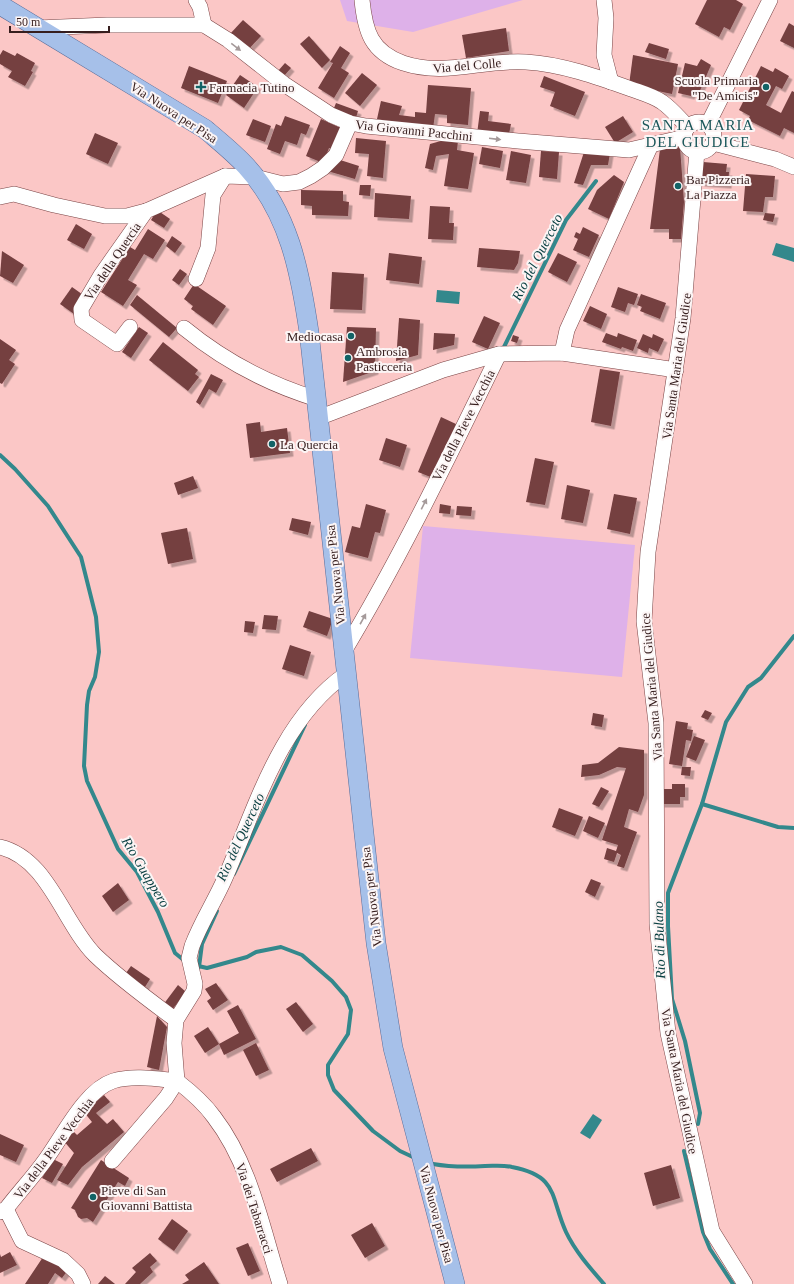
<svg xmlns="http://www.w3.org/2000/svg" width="794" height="1284" font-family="'Times New Roman',serif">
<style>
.green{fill:#deb1e9}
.water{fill:#33888c}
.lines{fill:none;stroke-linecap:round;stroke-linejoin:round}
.stream{stroke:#33888c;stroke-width:4}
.building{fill:#743f40;filter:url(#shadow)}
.minor-casing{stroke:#7a4445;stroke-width:16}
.major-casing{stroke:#586c99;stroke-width:20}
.minor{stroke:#fff;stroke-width:15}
.major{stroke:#a6c0e9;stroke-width:19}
.oneway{fill:#a59a9a}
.poi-dot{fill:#126366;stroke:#fcf5f5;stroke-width:1.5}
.labels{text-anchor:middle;stroke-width:4;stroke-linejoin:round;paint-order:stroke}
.street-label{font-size:13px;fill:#361e1e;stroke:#fcf5f5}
.poi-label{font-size:13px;fill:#361e1e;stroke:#fcf5f5;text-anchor:start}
.water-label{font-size:14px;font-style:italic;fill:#083e40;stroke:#fcf5f5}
.quarter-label{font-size:15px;letter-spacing:1px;fill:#1a5659;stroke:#fcf5f5}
</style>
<defs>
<filter id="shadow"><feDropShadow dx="3.5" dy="3.5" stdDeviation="0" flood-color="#0004"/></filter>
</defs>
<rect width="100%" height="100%" fill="#fbc7c6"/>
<g class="green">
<path d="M340 0H523L413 32 347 21Z"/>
<path d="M423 526 635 545 622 677 410 658Z"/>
</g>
<g class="water">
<path d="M776 243 794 248V262L772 255Z"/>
<path d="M437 290 460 292 459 304 436 302Z"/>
<path d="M593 1114 602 1120 590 1139 580 1133Z"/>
</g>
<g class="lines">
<g class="stream">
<path d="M504 347 566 220 596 181"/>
<path d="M0 455 15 469 48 506 81 557 96 617 99 652 95 677 89 691 87 705 84 766 87 781 118 849 137 872 158 912 175 953 186 962"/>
<path d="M702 804 778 827 794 828"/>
<path d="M234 874 305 725"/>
<path d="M194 965 207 968 247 957 256 952 281 947 302 955 332 981 346 997 351 1010 348 1034 328 1065V1075L334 1090 373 1131 400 1151 415 1158"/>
<path d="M199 967 202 944 217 911"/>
<path d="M698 1124 700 1113 685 1041 672 999 668 926V893L702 804 726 722 748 687 761 678 794 636"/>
<path d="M684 1151 703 1232 710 1249 733 1284"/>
<path d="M433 1164C450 1167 468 1167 485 1166 495 1166 503 1165 512 1167 559 1176 550 1197 566 1232 575 1251 590 1268 604 1284"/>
</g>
</g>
<g class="building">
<path d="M707 0H736L743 4 730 30 724 27 719 37 695 24Z"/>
<path d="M243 20 261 36 247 51 229 35Z"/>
<path d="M789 23 794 26V48L780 41Z"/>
<path d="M506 28 509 51 466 58 462 35Z"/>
<path d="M309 36 330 60 322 68 300 44Z"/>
<path d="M649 43 669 49 666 59 645 52Z"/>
<path d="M340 46 350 53 341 68 349 73 334 98 318 88 333 63 330 62Z"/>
<path d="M3 50 15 56 17 53 35 63 31 71 33 72 25 86 8 77 12 71 0 64V55Z"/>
<path d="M633 55 678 64 672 94 629 85Z"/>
<path d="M701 59 711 65 699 93 693 92 691 96 678 93 685 63 697 66Z"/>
<path d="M285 63 291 68 284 76 278 71Z"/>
<path d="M189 66 227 81 218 103 181 88Z"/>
<path d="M761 66 773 72 775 68 789 76 782 89 776 86 766 105 781 113 792 91 794 92V133L784 128 780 136 748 120 750 116 739 110Z"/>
<path d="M362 73 377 85 360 106 345 93Z"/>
<path d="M240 75 258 87 244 108 226 95Z"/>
<path d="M544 76 585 92 575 116 550 106 555 92 540 87Z"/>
<path d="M428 85 471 88 468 125 447 123V115L435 114 433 129 377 119 381 101 402 106 399 115 415 117V112L426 113Z"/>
<path d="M336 103 358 111 355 121 332 113Z"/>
<path d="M480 111 489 112 488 121 511 124 508 139 477 134Z"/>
<path d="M285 116 310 125 306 135 301 133 297 145 285 141 280 154 267 149 276 124 281 126Z"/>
<path d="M623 116 633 132 615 143 605 127Z"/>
<path d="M253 119 271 126 265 142 246 135Z"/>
<path d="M321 119 341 128 333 148H329L323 163 306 156Z"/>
<path d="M95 133 118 143 108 164 86 154Z"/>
<path d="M356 138 386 141 383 178 367 176 369 154 355 153Z"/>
<path d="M448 139 458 141 457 150 474 153 468 189 444 186 449 154 436 156 433 170 425 168 430 144Z"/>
<path d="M482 147 503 151 500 168 479 164Z"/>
<path d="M680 147 684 202 681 239H669V229H650L660 149Z"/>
<path d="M511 151 531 155 526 183 506 180Z"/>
<path d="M541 151 559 152 557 179 539 177Z"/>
<path d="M584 152 610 153 608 165H591L583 185 574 183Z"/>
<path d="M337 159 359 166 355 179 324 170Z"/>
<path d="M703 162 727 164 726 172H729L728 185 701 183Z"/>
<path d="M746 174 775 176 773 197H765L763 212 743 211Z"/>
<path d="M614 175 624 182 609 219 588 209 597 190Z"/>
<path d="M360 185H371L370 196 359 195Z"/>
<path d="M301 190 343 191V201L349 202 348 216 312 215V206L301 205Z"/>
<path d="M375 193 411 196 409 219 374 217Z"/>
<path d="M430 206 450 207 449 223H454L453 240 428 239Z"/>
<path d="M157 210 170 219 164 228 151 220Z"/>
<path d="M765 213 775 214 773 222 763 220Z"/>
<path d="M76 224 92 234 84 249 67 240Z"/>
<path d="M583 227 599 235 589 257 573 250 578 239 574 237 576 232 580 234Z"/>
<path d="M148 229 165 240 153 259 144 254 128 280 137 285 123 306 101 292 130 247 135 250Z"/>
<path d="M172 236 182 243 175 253 166 246Z"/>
<path d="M479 248 520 251 518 263 514 270 477 267Z"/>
<path d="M2 251 24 265 13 283 0 276Z"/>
<path d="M389 253 422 257 419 284 386 280Z"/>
<path d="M558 253 577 262 567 282 548 272Z"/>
<path d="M180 269 187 274 179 285 172 280Z"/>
<path d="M332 272 364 274 362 310 330 309Z"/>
<path d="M194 284 226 306 213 325 191 309 193 306 184 299Z"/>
<path d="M72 287 86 297 74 314 60 304Z"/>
<path d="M618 287 638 294 634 305 628 303 625 312 611 307Z"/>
<path d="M641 294 666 303 660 319 640 311 642 307 637 305Z"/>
<path d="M137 295 177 328 169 337 130 305Z"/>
<path d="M590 306 607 314 601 329 583 321Z"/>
<path d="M484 316 500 323 488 349 472 342Z"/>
<path d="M399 318 420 320 418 355 396 361Z"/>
<path d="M139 327 148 333 131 358 122 352Z"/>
<path d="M347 327 376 328 375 371 343 382Z"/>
<path d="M434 333 455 334 454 345 433 350Z"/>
<path d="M606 333 617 337 618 333 637 340 633 351 622 347 621 349 602 342Z"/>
<path d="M643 334 652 338 653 334 664 339 658 352 649 348 648 353 637 348Z"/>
<path d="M513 335 519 337 517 343 511 341Z"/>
<path d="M0 339 16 350 9 360 15 364 2 384 0 383Z"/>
<path d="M163 342 198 370 195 374 199 377 188 391 149 360Z"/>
<path d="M600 369 620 372 611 426 591 422Z"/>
<path d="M211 374 223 380 216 393 209 389 200 405 196 402Z"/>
<path d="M441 417 456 424 433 478 418 472Z"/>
<path d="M260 422 261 432 287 428 290 453 250 458 246 424Z"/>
<path d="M386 438 407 445 400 467 379 460Z"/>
<path d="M535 458 554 462 545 505 526 502Z"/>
<path d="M193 476 198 488 178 495 174 483Z"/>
<path d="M567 485 590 490 583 523 561 519Z"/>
<path d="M614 494 637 498 630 534 607 529Z"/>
<path d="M366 504 386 510 380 533 375 532 368 558 345 552 352 526 360 528Z"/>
<path d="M440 504 451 506 450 514 439 513Z"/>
<path d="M457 506 472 507 471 516 456 515Z"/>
<path d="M292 518 311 522 308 535 289 530Z"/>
<path d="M187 528 193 559 168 564 161 533Z"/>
<path d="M309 611 333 619 327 636 303 627Z"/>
<path d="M264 615 278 616 276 630 262 629Z"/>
<path d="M245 621 255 622 253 633 244 632Z"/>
<path d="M290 645 311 652 304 676 282 669Z"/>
<path d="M705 710 712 713 708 720 701 717Z"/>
<path d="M593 713 604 715 602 727 591 725Z"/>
<path d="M676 721 688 723 687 729 693 730 691 741 686 740 682 766 669 764Z"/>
<path d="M694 736 705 740 696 761 686 757Z"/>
<path d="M619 747 644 750V795L638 812 629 809 624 827 637 832 624 868 617 866 621 855 617 853 614 862 604 859 607 848 616 851 618 845 602 840 626 768 617 767 599 775 581 777 582 765 598 763Z"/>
<path d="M682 767H691L690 776 681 775Z"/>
<path d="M672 784H685V797H680V804H661V789H672Z"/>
<path d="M601 787 609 791 599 807 592 804Z"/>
<path d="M559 808 583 817 575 836 552 827Z"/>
<path d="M589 816 605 823 598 838 583 831Z"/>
<path d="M591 879 601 883 595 897 585 892Z"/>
<path d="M118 883 129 900 113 912 102 896Z"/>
<path d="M131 966 150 979 145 987 126 973Z"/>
<path d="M216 983 228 1000 213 1010 207 1001 211 998 205 989Z"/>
<path d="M178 985 186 992 171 1011 163 1005Z"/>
<path d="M296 1002 313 1024 303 1032 286 1009Z"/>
<path d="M238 1005 256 1039 224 1055 219 1044 239 1033 227 1011Z"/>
<path d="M157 1016 167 1027 159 1070 147 1067Z"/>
<path d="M208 1027 219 1044 205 1053 194 1036Z"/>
<path d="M256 1043 269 1070 256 1076 243 1050Z"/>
<path d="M104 1095 110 1102 96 1113 107 1124 113 1119 124 1132 82 1167 68 1185 57 1180 74 1153 63 1140 73 1131 77 1135 92 1122 84 1112Z"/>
<path d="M0 1134 24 1145 16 1162 0 1155Z"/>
<path d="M311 1148 318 1161 277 1182 270 1169Z"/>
<path d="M53 1159 63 1164 52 1183 42 1178Z"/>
<path d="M101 1160 129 1178 125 1186 118 1182 93 1222 87 1218 81 1219 78 1217 75 1210 71 1208Z"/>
<path d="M671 1165 680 1198 653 1206 644 1173Z"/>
<path d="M172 1219 188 1231 174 1251 158 1239Z"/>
<path d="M372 1223 385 1246 365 1258 351 1235Z"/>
<path d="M248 1243 260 1271 248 1276 236 1248Z"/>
<path d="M10 1252 17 1265 0 1273V1254L1 1257Z"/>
<path d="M150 1253 157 1261 150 1267 153 1272 140 1284H125L136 1272 132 1268Z"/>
<path d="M45 1254 68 1270 62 1278 55 1273 48 1284H25Z"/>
<path d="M204 1262 219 1284H182L189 1280 185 1275Z"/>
<path d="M105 1276 115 1284H98Z"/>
</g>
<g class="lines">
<g class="minor-casing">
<g id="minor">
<path d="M196 0 200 7 204 25"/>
<path d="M362 0C365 31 371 52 403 63 445 77 484 59 526 62 561 64 598 77 631 89 642 93 653 96 662 102 672 109 680 119 688 127"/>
<path d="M604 0 606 18 604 55 611 82"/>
<path d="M38 28 107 25H204L228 40 284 84 331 115 350 123 366 126 518 141 629 150 685 137"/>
<circle cx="699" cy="137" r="15"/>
<path d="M708 124 770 0"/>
<path d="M713 143 775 159 794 167"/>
<path d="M697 151 683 318 648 552 644 621 656 723 657 924 668 1033 712 1231 745 1284"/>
<path d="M0 197 14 194 54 205 105 216H127L146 211"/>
<path d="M196 279 208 248 213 195 225 176"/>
<path d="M130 327 117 344 82 320 81 309 101 275 146 211 225 176 255 177 283 184 299 182 311 176 323 168 336 155 350 123"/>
<path d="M184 328C223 360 268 384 317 399"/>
<path d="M562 353 567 330 651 145"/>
<path d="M318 418 443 370 499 354 562 353 676 370"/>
<path d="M343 653C401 557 450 454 499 354"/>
<path d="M0 847C48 858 63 923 95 955 120 979 149 1000 176 1020"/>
<path d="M112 1161 166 1098 177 1081 174 1043 176 1020 194 991 195 984 189 958 192 946C201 922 215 901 225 878 256 807 280 720 346 674"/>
<path d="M6 1209 22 1241 63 1260 78 1274 83 1284"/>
<path d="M0 1212 6 1209C19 1192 34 1176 46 1159 63 1136 85 1090 113 1081 133 1075 157 1079 177 1081 190 1091 204 1103 214 1117 251 1165 262 1228 280 1284"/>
</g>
</g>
<g class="major-casing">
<path id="major" d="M0 5 205 129C219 141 233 152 246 166 289 213 300 271 309 332L376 943 393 1048 455 1284"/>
</g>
<use href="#minor" class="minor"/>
<use href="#major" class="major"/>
</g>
<defs><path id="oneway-solid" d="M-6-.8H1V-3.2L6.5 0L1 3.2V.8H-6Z"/></defs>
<g class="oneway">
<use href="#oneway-solid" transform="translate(236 47) rotate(38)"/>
<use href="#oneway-solid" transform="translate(495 139) rotate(7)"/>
<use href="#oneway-solid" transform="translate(424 504) rotate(-63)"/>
<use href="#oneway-solid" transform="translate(363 619) rotate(-61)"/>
</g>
<g class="poi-dot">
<path d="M199 81h4v4h4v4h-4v4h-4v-4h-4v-4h4z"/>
<circle cx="766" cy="87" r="4"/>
<circle cx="678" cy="186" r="4"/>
<circle cx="351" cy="336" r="4"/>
<circle cx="348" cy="358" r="4"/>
<circle cx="272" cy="444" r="4"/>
<circle cx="93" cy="1197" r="4"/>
</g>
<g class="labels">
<g class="street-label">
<text transform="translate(467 65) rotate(-5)" y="5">Via del Colle</text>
<text transform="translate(174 112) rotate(33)" y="5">Via Nuova per Pisa</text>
<text transform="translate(414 130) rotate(6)" y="5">Via Giovanni Pacchini</text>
<text transform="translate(112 261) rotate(-56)" y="5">Via della Quercia</text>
<text transform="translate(676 366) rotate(-82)" y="5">Via Santa Maria del Giudice</text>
<text transform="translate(463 425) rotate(-63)" y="5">Via della Pieve Vecchia</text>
<text transform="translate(335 575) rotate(-96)" y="5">Via Nuova per Pisa</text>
<text transform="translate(651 687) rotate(-95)" y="5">Via Santa Maria del Giudice</text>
<text transform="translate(371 897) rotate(-97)" y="5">Via Nuova per Pisa</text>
<text transform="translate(680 1081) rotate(79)" y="5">Via Santa Maria del Giudice</text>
<text transform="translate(53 1148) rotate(-53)" y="5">Via della Pieve Vecchia</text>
<text transform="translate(255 1208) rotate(72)" y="5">Via dei Tabarracci</text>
<text transform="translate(437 1214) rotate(75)" y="5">Via Nuova per Pisa</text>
</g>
<g class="poi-label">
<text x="758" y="85" text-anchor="end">Scuola Primaria<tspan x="758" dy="15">"De Amicis"</tspan></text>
<text x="209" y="92">Farmacia Tutino</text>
<text x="686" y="184">Bar Pizzeria<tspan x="686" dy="15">La Piazza</tspan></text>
<text x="343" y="341" text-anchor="end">Mediocasa</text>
<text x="356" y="356">Ambrosia<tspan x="356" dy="15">Pasticceria</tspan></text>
<text x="280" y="449">La Quercia</text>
<text x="101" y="1195">Pieve di San<tspan x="101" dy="15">Giovanni Battista</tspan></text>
</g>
<g class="water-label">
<text transform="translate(537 257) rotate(-63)" y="5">Rio del Querceto</text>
<text transform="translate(240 837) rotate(-65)" y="5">Rio del Querceto</text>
<text transform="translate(146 872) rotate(59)" y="5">Rio Guappero</text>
<text transform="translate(659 940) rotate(-92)" y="5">Rio di Bulano</text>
</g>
<g class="quarter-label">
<text x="698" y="130">SANTA MARIA<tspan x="698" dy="17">DEL GIUDICE</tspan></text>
</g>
</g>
<path d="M10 26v6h99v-6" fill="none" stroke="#361e1e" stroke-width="2"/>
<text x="16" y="26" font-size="12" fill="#361e1e" stroke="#fcf5f5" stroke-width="3" paint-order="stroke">50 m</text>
</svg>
